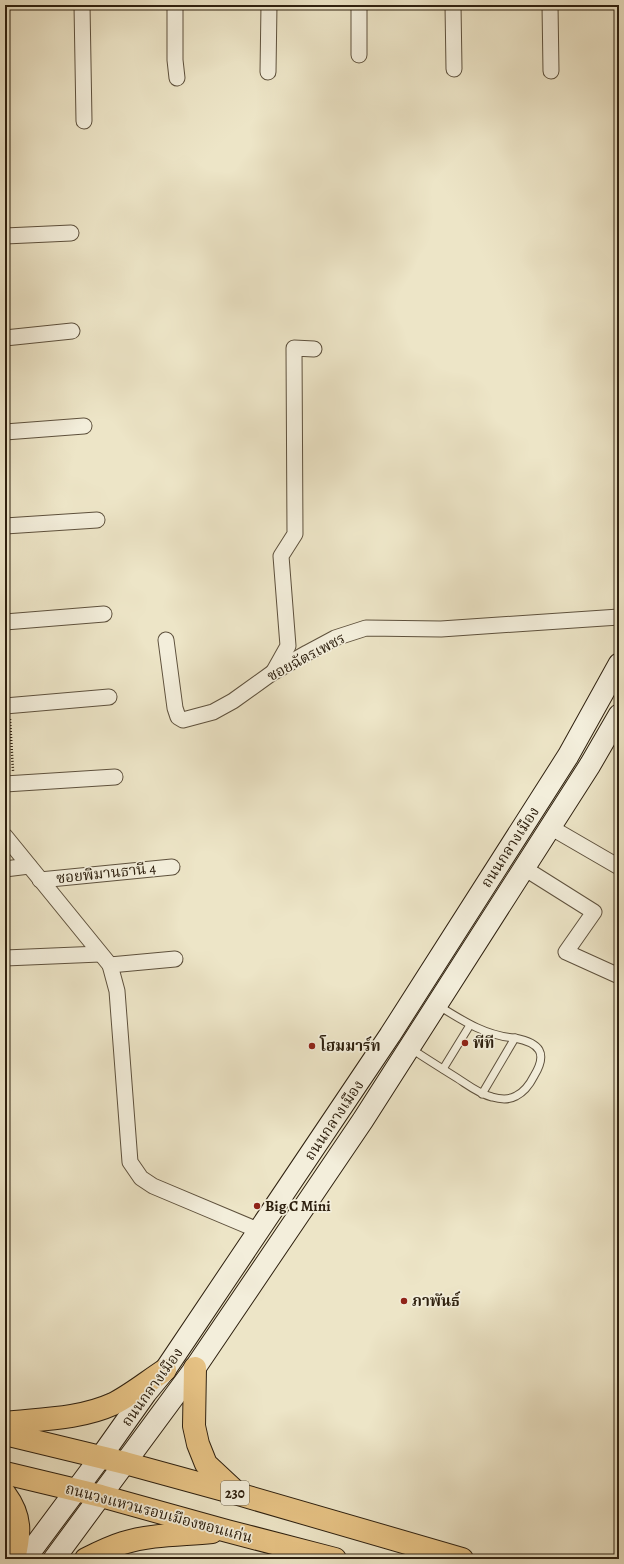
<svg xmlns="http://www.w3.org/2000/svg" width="624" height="1564" font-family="Alegreya,'Noto Serif Thai',serif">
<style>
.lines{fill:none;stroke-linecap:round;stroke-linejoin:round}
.service-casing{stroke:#5e513d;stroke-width:9}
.minor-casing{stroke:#5e513d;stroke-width:17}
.secondary-casing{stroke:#2e200f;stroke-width:23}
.trunk-casing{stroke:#2e200f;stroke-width:24}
.path{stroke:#2e200f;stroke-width:2.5;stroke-dasharray:1 2;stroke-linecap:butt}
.service{stroke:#f3eedb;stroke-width:7}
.minor{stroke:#f3eedb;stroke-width:15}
.secondary{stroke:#f3eedb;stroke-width:21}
.trunk{stroke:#e6c284;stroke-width:22}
.poi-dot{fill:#8f2418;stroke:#f3eedb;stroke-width:1.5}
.labels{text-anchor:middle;stroke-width:3.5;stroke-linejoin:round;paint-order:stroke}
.shield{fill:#f3eedb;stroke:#695e4c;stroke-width:1}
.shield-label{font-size:14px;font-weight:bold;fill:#2e200f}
.street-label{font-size:15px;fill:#2e200f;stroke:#f3eedb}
.poi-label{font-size:15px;font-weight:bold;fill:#2e200f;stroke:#f3eedb;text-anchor:start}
</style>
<rect width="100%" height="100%" fill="#ede5c7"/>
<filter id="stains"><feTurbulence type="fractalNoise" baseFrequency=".005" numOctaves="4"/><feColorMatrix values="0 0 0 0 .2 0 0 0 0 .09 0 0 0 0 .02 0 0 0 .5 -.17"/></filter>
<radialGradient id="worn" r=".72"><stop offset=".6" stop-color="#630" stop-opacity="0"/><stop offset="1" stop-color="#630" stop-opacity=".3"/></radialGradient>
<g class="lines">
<g class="service-casing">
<g id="service">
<path d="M439 1006C463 1021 486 1036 515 1038L482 1094"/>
<path d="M410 1048C425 1058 441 1068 457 1078 468 1085 479 1094 492 1097 499 1099 509 1100 516 1096 524 1092 530 1084 534 1076 548 1053 540 1043 515 1038"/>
<path d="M443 1069 470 1025"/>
</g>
</g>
<g class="minor-casing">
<g id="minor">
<path d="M82 5 84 121"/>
<path d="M175 5V60L177 78"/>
<path d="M359 5V55"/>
<path d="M453 5 454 69"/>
<path d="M550 5 551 71"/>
<path d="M268 72 269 5"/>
<path d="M5 236 71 233"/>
<path d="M5 338 72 331"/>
<path d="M5 432 84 426"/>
<path d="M5 526 97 520"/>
<path d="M5 622 104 614"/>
<path d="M166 640 175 708 178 717 183 720 213 712 233 701 272 673 307 653 335 638 366 628 441 629 619 617"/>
<path d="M274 671 288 646 281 556 295 534 294 348 314 349"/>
<path d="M5 706 109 697"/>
<path d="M5 784 115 777"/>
<path d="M550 827 619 867"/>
<path d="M5 836 110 965 117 991 130 1162 141 1178 153 1186 260 1231"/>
<path d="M524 868 594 912 566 952 619 976"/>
<path d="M5 869 29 866"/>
<path d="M40 880 172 867"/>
<path d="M5 958 100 954"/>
<path d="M110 965 175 959"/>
</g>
</g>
<g class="secondary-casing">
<g id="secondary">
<path d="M25 1559 100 1458 146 1393 165 1370 390 1035 568 756 619 664"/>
<path d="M54 1559 195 1368 363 1120 590 765 619 715"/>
</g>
</g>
<g class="trunk-casing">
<g id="trunk">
<path d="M195 1368 194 1426 198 1444 206 1464 236 1492"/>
<path d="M5 1423C41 1419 80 1419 113 1404 131 1395 148 1381 165 1370"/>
<path d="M5 1434 125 1463 238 1494 462 1559"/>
<path d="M5 1473 101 1496 227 1531 335 1559"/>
<path d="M5 1494C22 1517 20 1534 14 1559"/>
<path d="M86 1559C98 1553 110 1547 123 1543 151 1534 183 1535 212 1532"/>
</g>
</g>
<path class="path" d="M10 719 13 771"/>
<use href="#service" class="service"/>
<use href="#minor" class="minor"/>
<use href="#secondary" class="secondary"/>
<use href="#trunk" class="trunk"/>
</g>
<g class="poi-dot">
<circle cx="465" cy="1043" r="4"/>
<circle cx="312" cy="1046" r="4"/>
<circle cx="257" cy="1206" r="4"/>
<circle cx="404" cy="1301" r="4"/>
</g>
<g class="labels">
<rect class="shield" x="221" y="1481" width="28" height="24" rx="3"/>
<g class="shield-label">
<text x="235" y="1498">230</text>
</g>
<g class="street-label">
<text transform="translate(306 657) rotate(-28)" y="5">ซอยฉัตรเพชร</text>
<text transform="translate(510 847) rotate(-57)" y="5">ถนนกลางเมือง</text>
<text transform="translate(106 873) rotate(-6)" y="5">ซอยพิมานธานี 4</text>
<text transform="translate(334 1120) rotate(-56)" y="5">ถนนกลางเมือง</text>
<text transform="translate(152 1387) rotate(-54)" y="5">ถนนกลางเมือง</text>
<text transform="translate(159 1513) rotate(15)" y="5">ถนนวงแหวนรอบเมืองขอนแก่น</text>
</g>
<g class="poi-label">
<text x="473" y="1048">พีที</text>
<text x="320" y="1051">โฮมมาร์ท</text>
<text x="265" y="1211">Big C Mini</text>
<text x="412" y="1306">ภาพันธ์</text>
</g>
</g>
<rect width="624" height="1564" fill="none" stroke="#ede5c7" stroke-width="20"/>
<rect x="6" y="6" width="612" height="1552" fill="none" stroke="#2e200f" stroke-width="2"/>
<rect x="10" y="10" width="604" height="1544" fill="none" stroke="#2e200f"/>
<rect width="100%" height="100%" filter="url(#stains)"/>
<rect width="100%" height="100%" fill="url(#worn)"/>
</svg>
